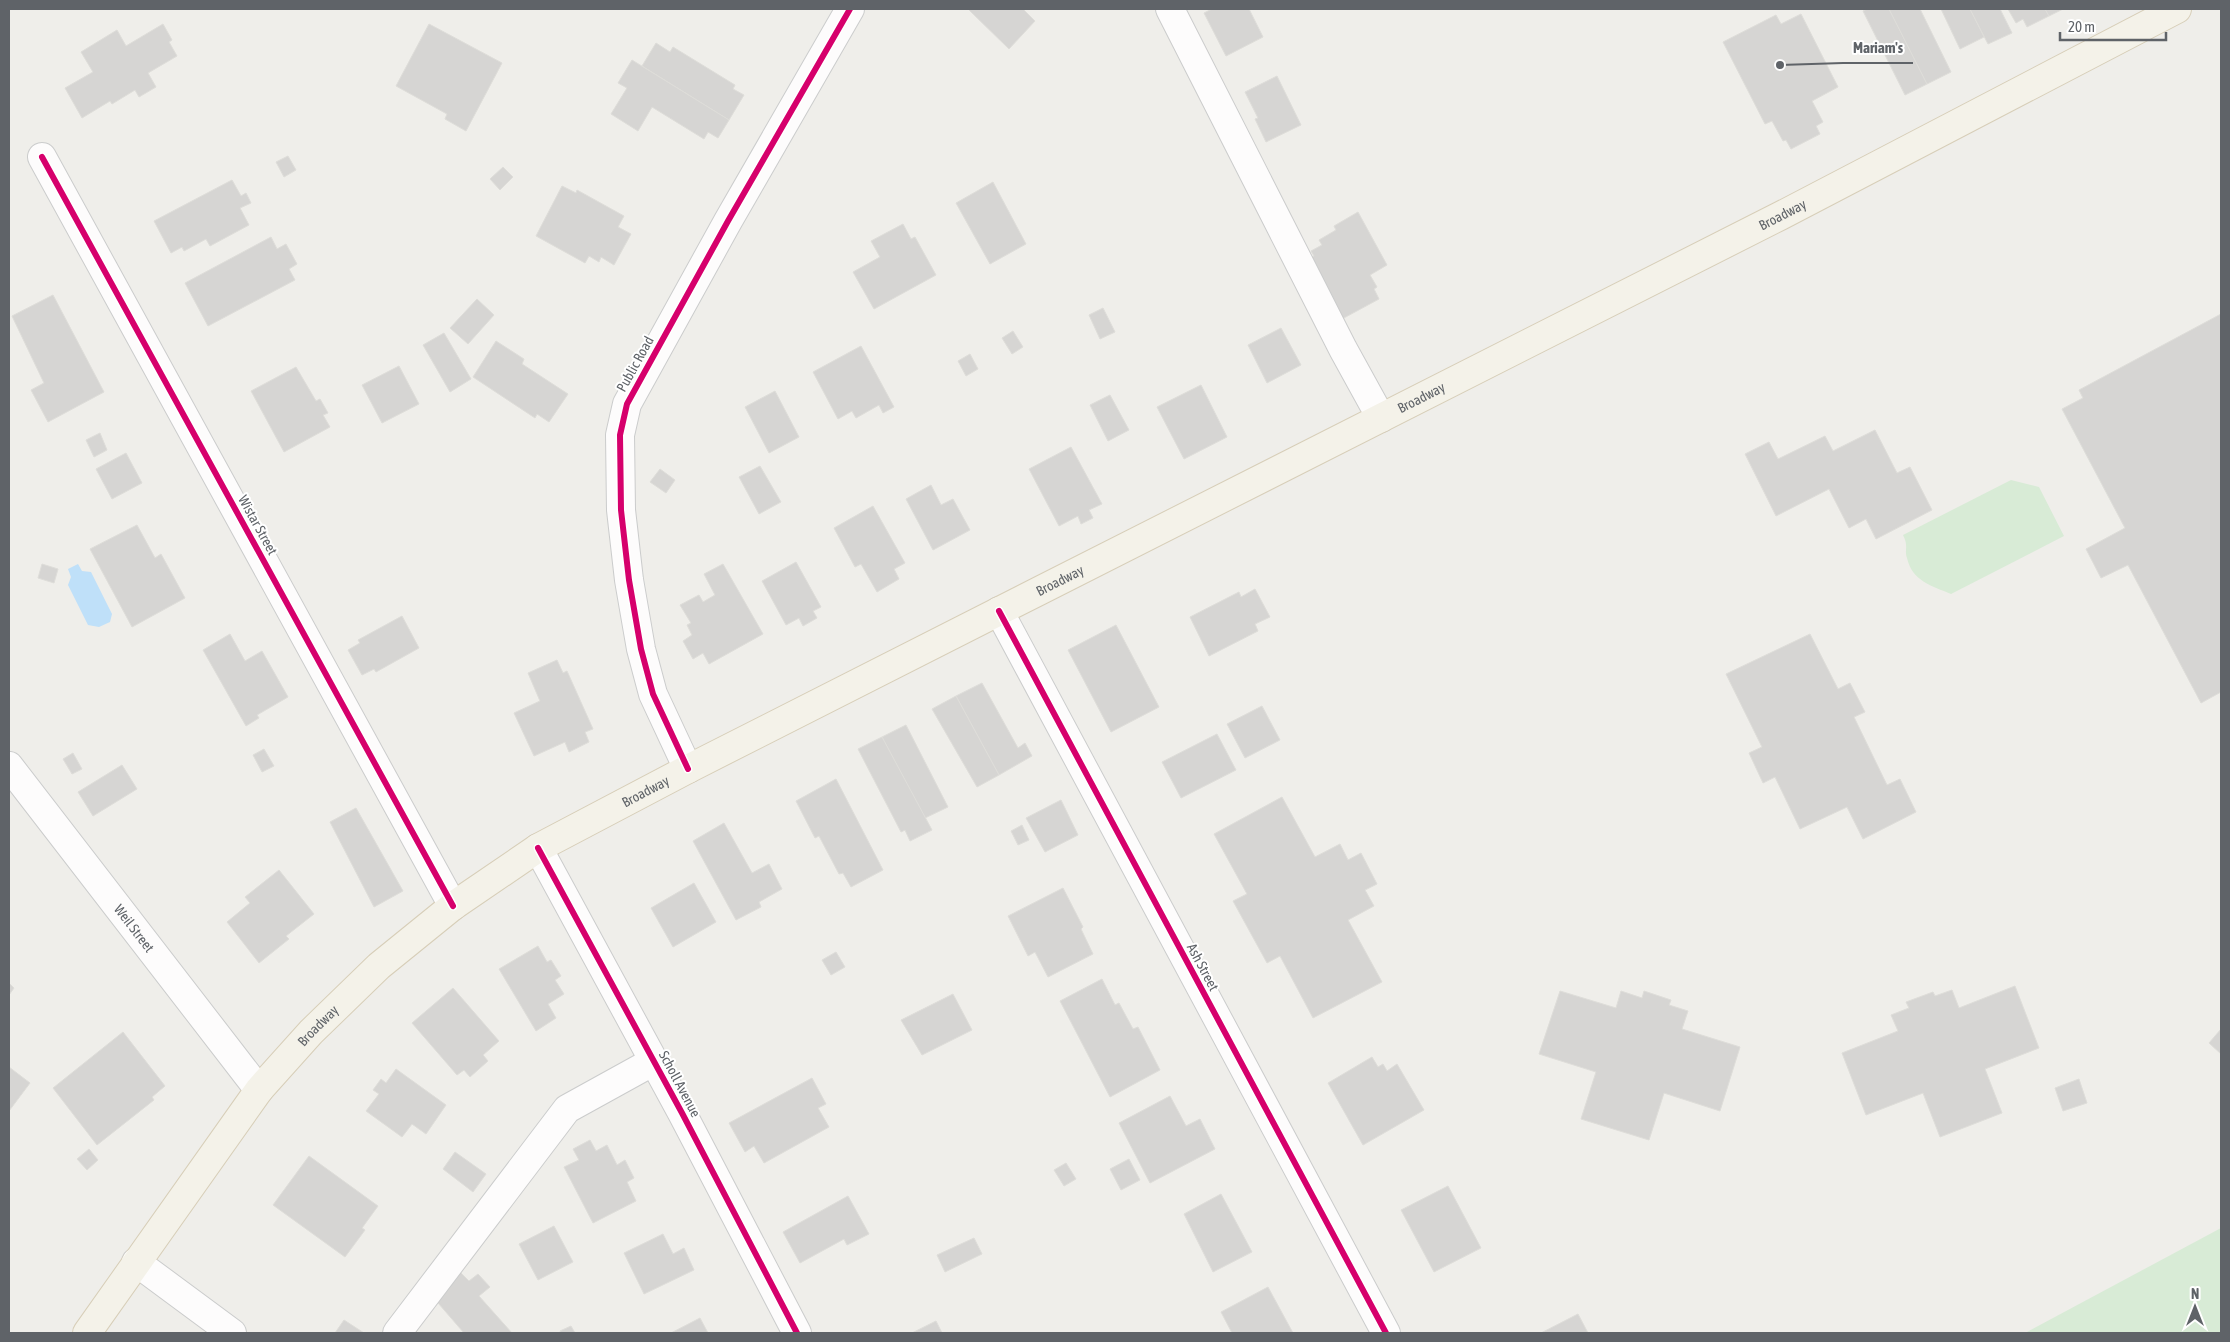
<svg xmlns="http://www.w3.org/2000/svg" width="2230" height="1342" font-family="'Asap Condensed',sans-serif">
<style>
.green{fill:#d8ebd6}
.water{fill:#bfe0f9}
.building{fill:#d6d5d3;stroke:#deddd9}
.lines{fill:none;stroke-linecap:round;stroke-linejoin:round}
.minor-casing{stroke:#cbcccc;stroke-width:30}
.major-casing{stroke:#d7ceb8;stroke-width:30}
.minor{stroke:#fdfcfc;stroke-width:28}
.major{stroke:#f4f2e9;stroke-width:28}
.cycleway-casing{stroke:#fff;stroke-width:9}
.cycleway{stroke:#d6006c;stroke-width:6}
.labels{text-anchor:middle;stroke-width:4;stroke-linejoin:round;paint-order:stroke}
.street-label{font-size:14px;fill:#5f6368;stroke:#fff}
.leader{fill:none;stroke:#5f6368;stroke-width:2}
.callout-dot{fill:#5f6368;stroke:#fff;stroke-width:2}
.callout-label{font-size:15px;text-anchor:middle;font-weight:bold;fill:#5f6368;stroke:#fff;stroke-width:4;stroke-linejoin:round;paint-order:stroke}
</style>
<rect width="100%" height="100%" fill="#efeeea"/>
<g class="green">
<path d="M2011 480 2039 487 2064 536 1951 594C1932 586 1912 581 1907 558 1904 549 1909 547 1903 535Z"/>
<path d="M2221 1228V1333H2025Z"/>
</g>
<path class="water" d="M78 564 82 571 91 572 112 614 110 622 99 627 88 625 68 585 71 577 68 569Z"/>
<g class="building">
<path d="M968 9H1023L1035 21 1009 49Z"/>
<path d="M1212 9H1249L1263 37 1226 56 1204 13Z"/>
<path d="M1867 9H1889L1927 84 1905 95 1863 11Z"/>
<path d="M1889 9H1920L1951 72 1927 84Z"/>
<path d="M1941 9H1970L1984 37 1960 49Z"/>
<path d="M1970 9H2000L2012 33 1988 44Z"/>
<path d="M2008 9H2045L2049 16 2027 27 2023 19 2016 23Z"/>
<path d="M2045 9H2063L2049 16Z"/>
<path d="M1801 14 1838 87 1812 101 1823 122 1816 126 1820 134 1791 149 1786 140 1783 141 1772 121 1765 124 1723 42 1776 15 1781 24Z"/>
<path d="M163 24 172 40 169 42 177 56 148 73 156 87 139 97 135 90 112 104 110 101 82 118 65 88 93 72 81 52 117 30 126 46Z"/>
<path d="M429 24 502 63 466 131 445 119 447 114 396 86Z"/>
<path d="M656 43 670 52 673 47 735 85 733 89 744 95 729 120 642 66Z"/>
<path d="M632 60 729 120 718 138 708 132 704 139 652 107 638 131 611 114 627 88 618 83Z"/>
<path d="M1277 76 1301 125 1266 142 1255 119 1258 118 1245 92Z"/>
<path d="M288 156 296 170 284 177 276 162Z"/>
<path d="M503 167 513 177 500 190 490 179Z"/>
<path d="M232 180 241 196 246 193 251 203 240 208 249 225 210 246 206 239 184 251 182 247 171 253 154 221Z"/>
<path d="M993 182 1026 244 990 264 956 203Z"/>
<path d="M562 186 576 193 577 190 624 216 618 227 631 234 614 265 601 257 599 262 589 256 585 263 536 236Z"/>
<path d="M1358 212 1387 265 1370 275 1377 287 1374 289 1379 299 1342 319 1309 259 1314 256 1311 251 1322 245 1319 240 1336 230 1334 226Z"/>
<path d="M903 224 911 239 915 237 936 275 874 309 853 272 880 257 871 241Z"/>
<path d="M271 237 277 249 286 244 297 264 289 269 295 280 208 326 185 283Z"/>
<path d="M53 295 104 392 48 422 31 390 44 383 12 316Z"/>
<path d="M477 299 494 315 468 344 450 328Z"/>
<path d="M1103 308 1115 332 1100 339 1089 315Z"/>
<path d="M2221 314V692L2201 703 2128 565 2101 578 2086 549 2125 528 2062 409 2083 398 2079 390Z"/>
<path d="M1281 328 1301 365 1267 383 1248 345Z"/>
<path d="M1013 331 1023 347 1012 354 1002 338Z"/>
<path d="M444 333 471 379 450 392 423 345Z"/>
<path d="M496 341 524 359 522 364 568 394 549 422 537 414 535 418 473 377Z"/>
<path d="M861 346 894 407 883 413 879 405 856 418 852 411 838 419 813 372Z"/>
<path d="M970 354 978 369 966 376 958 361Z"/>
<path d="M399 366 419 404 382 423 362 385Z"/>
<path d="M296 367 316 401 320 399 328 413 323 415 330 427 284 452 251 391Z"/>
<path d="M1201 385 1227 437 1184 459 1157 407Z"/>
<path d="M775 391 799 437 769 453 745 407Z"/>
<path d="M1110 395 1129 430 1108 441 1090 405Z"/>
<path d="M1875 430 1897 473 1910 467 1932 510 1876 539 1866 519 1849 528 1829 489 1776 516 1745 454 1769 442 1778 459 1825 436 1833 451Z"/>
<path d="M100 433 107 450 94 457 86 440Z"/>
<path d="M1071 447 1102 504 1089 510 1093 518 1081 524 1078 516 1059 526 1029 469Z"/>
<path d="M126 453 142 483 112 499 96 469Z"/>
<path d="M760 466 781 502 759 514 739 477Z"/>
<path d="M660 469 675 480 666 493 650 482Z"/>
<path d="M931 485 941 505 953 499 970 530 933 550 906 499Z"/>
<path d="M873 506 905 563 894 569 899 579 877 592 861 564 855 567 834 528Z"/>
<path d="M137 525 155 558 161 554 185 598 132 627 90 549Z"/>
<path d="M796 562 821 607 813 611 817 618 803 626 799 618 786 625 762 581Z"/>
<path d="M42 564 58 569 54 583 38 578Z"/>
<path d="M723 564 763 634 709 664 703 653 693 659 683 641 692 635 687 625 691 623 680 605 699 595 703 602 715 595 704 574Z"/>
<path d="M1255 589 1270 617 1255 624 1258 631 1209 656 1190 617 1239 592 1241 597Z"/>
<path d="M402 616 419 648 376 672 374 669 362 675 348 650 360 643 358 640Z"/>
<path d="M1116 625 1159 707 1111 732 1068 650Z"/>
<path d="M230 634 245 661 262 651 288 697 257 715 259 718 246 726 203 650Z"/>
<path d="M1810 634 1838 689 1850 683 1865 712 1854 717 1887 785 1900 779 1916 812 1863 839 1847 807 1800 829 1775 777 1763 783 1749 753 1762 747 1726 674Z"/>
<path d="M557 660 563 673 567 671 593 729 585 732 589 742 569 752 565 742 534 756 514 713 540 701 528 673Z"/>
<path d="M982 683 1018 748 1025 743 1032 756 999 775 956 696Z"/>
<path d="M956 696 999 775 977 787 932 709Z"/>
<path d="M1262 706 1280 740 1245 758 1227 724Z"/>
<path d="M906 725 948 807 925 818 882 737Z"/>
<path d="M1217 734 1236 770 1181 798 1162 762Z"/>
<path d="M882 737 932 830 910 841 905 830 901 832 858 749Z"/>
<path d="M264 749 274 766 262 772 253 755Z"/>
<path d="M73 753 82 769 72 774 63 759Z"/>
<path d="M122 765 137 789 93 816 78 792Z"/>
<path d="M836 779 883 870 851 887 843 873 839 874 819 836 815 838 796 801Z"/>
<path d="M1282 797 1315 857 1340 844 1348 860 1361 853 1377 884 1365 890 1374 906 1348 920 1382 982 1313 1018 1280 956 1267 963 1233 901 1247 894 1214 834Z"/>
<path d="M1061 800 1078 835 1045 852 1026 818Z"/>
<path d="M356 808 403 891 374 907 330 822Z"/>
<path d="M724 823 752 873 769 864 782 889 759 902 761 907 736 920 693 841Z"/>
<path d="M1022 825 1029 840 1018 845 1011 831Z"/>
<path d="M279 870 314 914 286 936 289 939 259 963 227 922 250 903 245 897Z"/>
<path d="M694 883 716 922 673 947 651 908Z"/>
<path d="M1063 888 1083 927 1081 929 1093 954 1048 977 1035 952 1028 956 1008 916Z"/>
<path d="M538 946 547 962 551 960 561 976 555 980 564 994 548 1004 556 1018 536 1031 499 969Z"/>
<path d="M836 952 845 967 831 975 822 960Z"/>
<path d="M1102 979 1115 1005 1119 1003 1133 1029 1138 1027 1160 1070 1110 1097 1060 1001Z"/>
<path d="M9 983 14 988 9 995Z"/>
<path d="M2015 986 2039 1048 1985 1069 2002 1113 1940 1137 1923 1093 1866 1115 1842 1053 1898 1031 1891 1015 1909 1008 1906 1002 1933 992 1935 996 1952 990 1959 1008Z"/>
<path d="M453 988 499 1041 483 1055 488 1061 470 1077 464 1070 457 1075 412 1023Z"/>
<path d="M1560 991 1616 1008 1621 991 1642 998 1644 991 1671 1000 1669 1005 1688 1011 1682 1029 1740 1047 1720 1111 1664 1093 1649 1140 1581 1119 1596 1072 1539 1054Z"/>
<path d="M953 994 972 1030 922 1055 901 1020Z"/>
<path d="M2221 1029V1054L2209 1043Z"/>
<path d="M123 1032 165 1086 152 1097 154 1100 97 1145 53 1088Z"/>
<path d="M1372 1057 1378 1067 1383 1064 1387 1071 1397 1064 1424 1110 1363 1145 1328 1083Z"/>
<path d="M9 1067 30 1083 9 1111Z"/>
<path d="M396 1069 446 1105 426 1134 412 1124 402 1137 366 1111 379 1094 373 1090 381 1079 386 1083Z"/>
<path d="M812 1078 826 1104 818 1108 829 1127 764 1163 754 1146 745 1152 729 1123Z"/>
<path d="M2079 1079 2087 1103 2063 1111 2055 1088Z"/>
<path d="M1170 1096 1186 1126 1200 1119 1215 1149 1150 1183 1119 1123Z"/>
<path d="M590 1140 596 1151 607 1145 617 1165 625 1160 634 1178 627 1182 636 1201 593 1223 564 1167 579 1160 573 1149Z"/>
<path d="M89 1149 98 1160 87 1170 77 1159Z"/>
<path d="M455 1152 486 1174 473 1192 443 1169Z"/>
<path d="M309 1156 378 1206 362 1228 365 1230 345 1257 273 1205Z"/>
<path d="M1129 1159 1140 1180 1121 1190 1110 1169Z"/>
<path d="M1066 1163 1076 1179 1064 1186 1054 1170Z"/>
<path d="M1448 1186 1481 1248 1434 1272 1401 1210Z"/>
<path d="M1221 1194 1252 1252 1213 1272 1184 1214Z"/>
<path d="M848 1196 869 1234 847 1245 844 1239 800 1263 783 1232Z"/>
<path d="M554 1226 573 1262 538 1280 519 1244Z"/>
<path d="M663 1234 673 1254 684 1248 694 1270 644 1294 624 1253Z"/>
<path d="M974 1238 982 1254 945 1272 937 1255Z"/>
<path d="M460 1272 469 1281 478 1274 490 1287 479 1296 512 1333H464L432 1296Z"/>
<path d="M1268 1287 1293 1333H1232L1221 1312Z"/>
<path d="M1578 1314 1588 1333H1541Z"/>
<path d="M700 1318 708 1333H671Z"/>
<path d="M344 1320 364 1333H335Z"/>
<path d="M936 1321 942 1333H912Z"/>
<path d="M571 1326 575 1333H561L560 1331Z"/>
</g>
<g class="lines">
<g class="minor-casing">
<g id="minor">
<path d="M1170 9 1343 349 1381 418"/>
<path d="M42 157 453 906"/>
<path d="M999 611 1386 1333"/>
<path id="s1" d="M9 766 259 1090"/>
<path d="M688 769 653 694 641 649 629 580 621 510 620 435 627 404 728 221 850 9"/>
<path d="M538 848 682 1113 797 1333"/>
<path d="M136 1262 232 1333"/>
<path d="M397 1333 567 1109 654 1061"/>
</g>
</g>
<g class="major-casing">
<g id="major">
<path id="s2" d="M87 1333 259 1090 311 1032 379 966 453 906 538 848 688 769 1039 591 1780 216 2177 9"/>
</g>
</g>
<use href="#minor" class="minor"/>
<use href="#major" class="major"/>
<g class="cycleway-casing">
<g id="cycleway">
<path d="M42 157 453 906"/>
<path d="M999 611 1386 1333"/>
<path d="M688 769 653 694 641 649 629 580 621 510 620 435 627 404 728 221 850 9"/>
<path d="M538 848 682 1113 797 1333"/>
</g>
</g>
<use href="#cycleway" class="cycleway"/>
</g>
<g class="labels">
<g class="street-label">
<text dy="5" stroke="none"><textPath href="#s2" startOffset="2065">Broadway</textPath></text>
<text transform="translate(635 364) rotate(-61)" y="5">Public Road</text>
<text dy="5" stroke="none"><textPath href="#s2" startOffset="1660">Broadway</textPath></text>
<text transform="translate(258 525) rotate(61)" y="5">Wistar Street</text>
<text dy="5" stroke="none"><textPath href="#s2" startOffset="1255">Broadway</textPath></text>
<text dy="5" stroke="none"><textPath href="#s2" startOffset="790">Broadway</textPath></text>
<text dy="5" stroke="none"><textPath href="#s1" startOffset="205">Weil Street</textPath></text>
<text transform="translate(1203 967) rotate(62)" y="5">Ash Street</text>
<text dy="5" stroke="none"><textPath href="#s2" startOffset="385">Broadway</textPath></text>
<text transform="translate(680 1084) rotate(62)" y="5">Scholl Avenue</text>
</g>
</g>
<path class="leader" d="M1780 65L1843 63H1913"/>
<circle class="callout-dot" cx="1780" cy="65" r="5"/>
<g class="callout-label">
<text x="1878" y="53">Mariam's</text>
</g>
<rect width="2230" height="1342" fill="none" stroke="#5f6368" stroke-width="20"/>
<g transform="translate(2195 1307)" stroke="#ffffff" stroke-width="4" paint-order="stroke">
<path d="M0-4L9 19L0 12L-9 19Z" fill="#5f6368"/>
<text y="-8" font-size="14" font-weight="bold" text-anchor="middle" fill="#5f6368">N</text>
</g>
<path d="M2060 32v8h106v-8" fill="none" stroke="#5f6368" stroke-width="2.5"/>
<text x="2068" y="32" font-size="15" fill="#5f6368" stroke="#ffffff" stroke-width="4" paint-order="stroke">20 m</text>
</svg>
